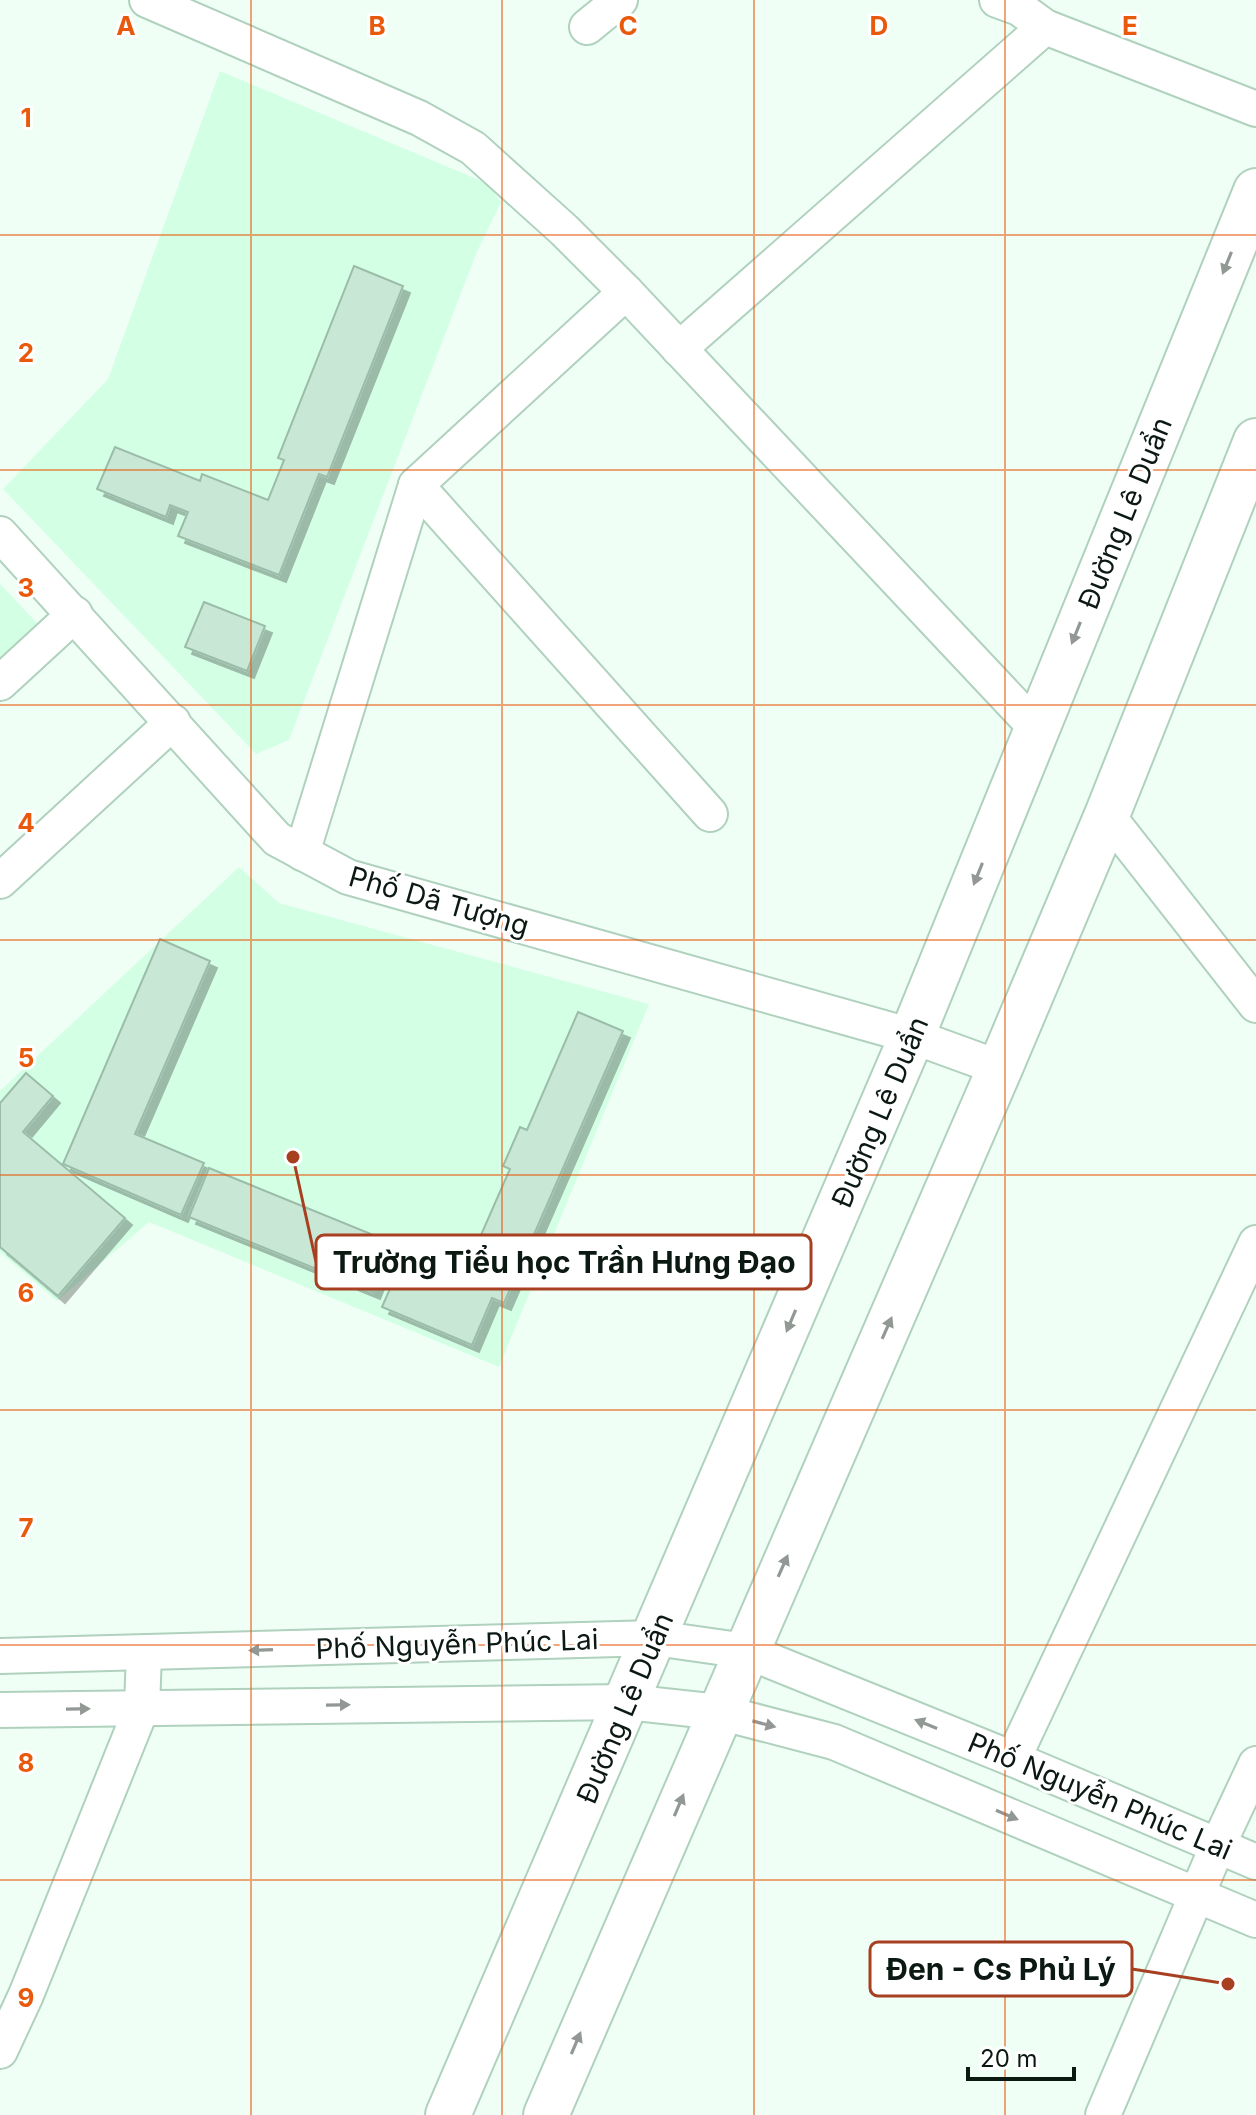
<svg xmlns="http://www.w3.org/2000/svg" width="1256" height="2115" font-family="Inter,sans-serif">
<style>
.built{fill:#d3ffe5}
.building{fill:#c8e7d5;stroke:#9abca9;stroke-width:2;filter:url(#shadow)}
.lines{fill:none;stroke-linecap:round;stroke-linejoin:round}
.minor-casing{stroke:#afd1bd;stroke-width:38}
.major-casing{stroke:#afd1bd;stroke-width:48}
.minor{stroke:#fff;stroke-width:34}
.major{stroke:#fff;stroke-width:44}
.oneway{fill:#929894}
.grid{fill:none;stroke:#e8590c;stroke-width:2;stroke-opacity:0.55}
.labels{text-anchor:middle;stroke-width:6;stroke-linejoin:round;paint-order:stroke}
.street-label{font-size:28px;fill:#0c1912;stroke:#fff}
.grid-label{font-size:26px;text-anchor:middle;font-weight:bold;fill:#e8590c;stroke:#fff;stroke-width:6;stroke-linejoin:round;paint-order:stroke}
.leader{fill:none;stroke:#a73f21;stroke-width:3}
.callout-dot{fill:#a73f21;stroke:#fff;stroke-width:3}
.callout{fill:#fff;stroke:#a73f21;stroke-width:3}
.callout-label{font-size:30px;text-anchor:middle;font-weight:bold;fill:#0c1912}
</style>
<defs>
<filter id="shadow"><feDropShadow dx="7" dy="7" stdDeviation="0" flood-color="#0004"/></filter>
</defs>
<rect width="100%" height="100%" fill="#f0fff6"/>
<g class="built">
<path d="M220 71 486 183 501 202 476 254 289 740 256 754 3 489 108 379Z"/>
<path d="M0 584 40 626 0 662Z"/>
<path d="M239 867 279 903 649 1004 499 1367 149 1222 57 1301 0 1252V1091Z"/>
</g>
<g class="building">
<path d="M354 266 403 286 327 477 319 474 279 575 178 536 188 512 170 505 166 517 97 489 115 447 200 481 202 474 268 500 284 460 278 458Z"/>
<path d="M204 602 265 626 247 671 185 647Z"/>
<path d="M160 939 210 961 135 1134 204 1163 181 1215 63 1164Z"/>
<path d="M578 1012 623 1031 504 1303 492 1298 472 1345 382 1307 402 1261 459 1285 510 1169 503 1166 520 1127 527 1130Z"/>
<path d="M26 1073 53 1096 23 1132 125 1218 58 1296 0 1247V1103Z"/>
<path d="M209 1168 393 1243 373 1292 189 1217Z"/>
</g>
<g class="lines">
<g class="minor-casing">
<g id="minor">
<path d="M147 0 419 118 473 148 564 230 626 292 1037 729"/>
<path d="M997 0 1019 8 1045 27 1256 109"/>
<path d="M587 27 620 0"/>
<path d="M679 349 1045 27"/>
<path d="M416 485 710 814"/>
<path d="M0 534 277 839 348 877 912 1036 1000 1068"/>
<path d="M0 683 75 614"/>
<path d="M1107 815 1256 1005"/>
<path d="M302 853 416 485 626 292"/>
<path d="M0 881 173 722"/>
<path d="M0 1656 655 1638 746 1651 1013 1759 1256 1862"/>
<path d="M0 1710 627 1702 719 1712 834 1742 1256 1920"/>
<path d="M1013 1759 1256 1243"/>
<path d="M0 2051 26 1995 142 1707 144 1653"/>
<path d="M1103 2115 1218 1845 1256 1764"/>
</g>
</g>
<g class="major-casing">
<g id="major">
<path d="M448 2115 912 1036 1256 191"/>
<path d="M546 2115 1000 1068 1107 815 1256 441"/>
</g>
</g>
<use href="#minor" class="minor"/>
<use href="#major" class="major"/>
</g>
<defs><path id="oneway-solid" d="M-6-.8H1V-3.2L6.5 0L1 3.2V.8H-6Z" transform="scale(2)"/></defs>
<g class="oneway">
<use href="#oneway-solid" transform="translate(1227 263) rotate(112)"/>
<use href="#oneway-solid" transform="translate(1076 633) rotate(112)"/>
<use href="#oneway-solid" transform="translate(978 874) rotate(112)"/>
<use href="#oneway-solid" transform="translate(791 1321) rotate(113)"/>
<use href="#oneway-solid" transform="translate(887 1328) rotate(-66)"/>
<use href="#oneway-solid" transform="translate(783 1566) rotate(-66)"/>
<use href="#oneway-solid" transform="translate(261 1650) rotate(178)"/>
<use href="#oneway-solid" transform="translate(338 1705) rotate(-1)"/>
<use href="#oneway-solid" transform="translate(78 1709) rotate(-1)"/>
<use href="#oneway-solid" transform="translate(764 1724) rotate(15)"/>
<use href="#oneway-solid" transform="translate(926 1724) rotate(-158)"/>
<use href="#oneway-solid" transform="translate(679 1805) rotate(-67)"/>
<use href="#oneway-solid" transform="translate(1007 1815) rotate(23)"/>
<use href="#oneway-solid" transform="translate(576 2043) rotate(-67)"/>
</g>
<path class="grid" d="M251 0V2115M502 0V2115M754 0V2115M1005 0V2115M0 235H1256M0 470H1256M0 705H1256M0 940H1256M0 1175H1256M0 1410H1256M0 1645H1256M0 1880H1256"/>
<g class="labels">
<g class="street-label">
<text transform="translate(1125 513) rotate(-68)" y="10">Đường Lê Duẩn</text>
<text transform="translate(439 901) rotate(16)" y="10">Phố Dã Tượng</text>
<text transform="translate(880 1112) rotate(-67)" y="10">Đường Lê Duẩn</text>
<text transform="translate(457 1644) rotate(-2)" y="10">Phố Nguyễn Phúc Lai</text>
<text transform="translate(625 1708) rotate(-67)" y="10">Đường Lê Duẩn</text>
<text transform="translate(1100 1796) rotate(23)" y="10">Phố Nguyễn Phúc Lai</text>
</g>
</g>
<g class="grid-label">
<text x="126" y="35">A</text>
<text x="377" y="35">B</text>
<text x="628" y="35">C</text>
<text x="879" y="35">D</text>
<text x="1130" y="35">E</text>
<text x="26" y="127">1</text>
<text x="26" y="362">2</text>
<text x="26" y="597">3</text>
<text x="26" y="832">4</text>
<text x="26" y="1067">5</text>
<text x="26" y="1302">6</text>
<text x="26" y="1537">7</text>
<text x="26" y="1772">8</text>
<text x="26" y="2007">9</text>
</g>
<path class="leader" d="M293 1157L316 1262M1228 1984L1132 1969"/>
<g class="callout-dot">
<circle cx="293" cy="1157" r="8"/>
<circle cx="1228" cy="1984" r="8"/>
</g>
<g class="callout">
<rect x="316" y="1235" width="495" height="54" rx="8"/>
<rect x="870" y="1942" width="262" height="54" rx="8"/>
</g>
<g class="callout-label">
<text x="564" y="1273">Trường Tiểu học Trần Hưng Đạo</text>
<text x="1001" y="1980">Đen - Cs Phủ Lý</text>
</g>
<path d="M968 2067v12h106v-12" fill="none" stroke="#0c1912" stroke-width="4"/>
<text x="980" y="2067" font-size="24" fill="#0c1912" stroke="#ffffff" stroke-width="6" paint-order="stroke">20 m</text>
</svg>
